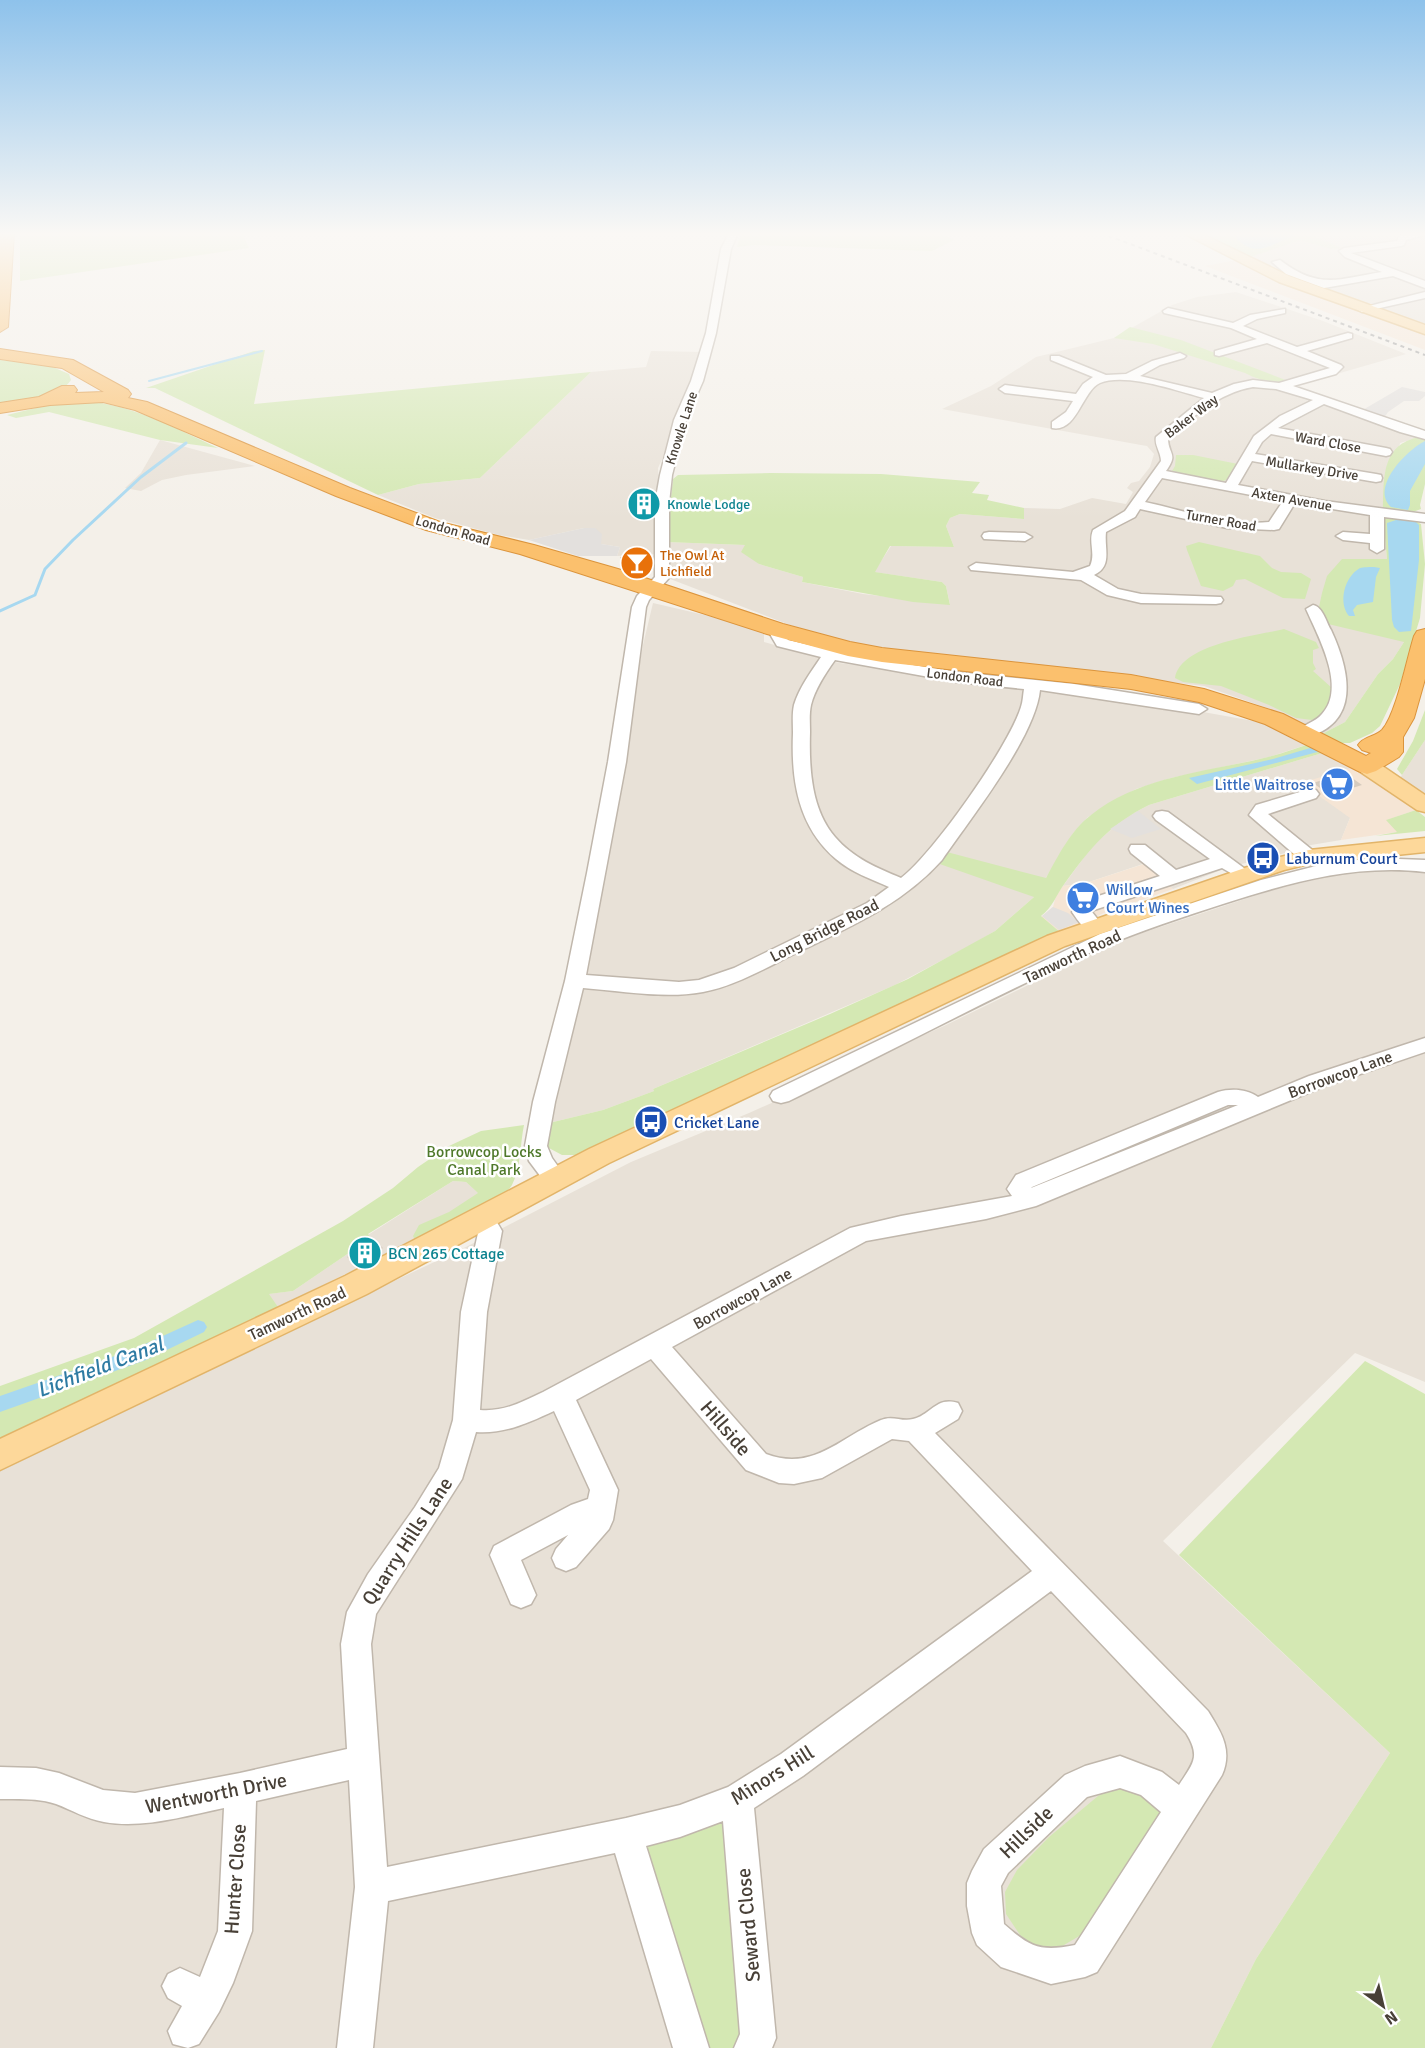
<svg xmlns="http://www.w3.org/2000/svg" width="1425" height="2048" font-family="Signika,sans-serif">
<style>
.residential{fill:#e8e1d7}
.commercial{fill:#f5e5d5}
.green{fill:#d4e8b3}
.parking{fill:#e3e0dd}
.water{fill:#a7d8f0}
.lines{fill:none;stroke-linecap:round;stroke-linejoin:round}
.stream-far1{stroke:#a7d8f0;stroke-width:2}
.stream{stroke:#a7d8f0;stroke-width:3}
.canal{fill:#a7d8f0;fill-rule:evenodd}
.building{fill:#d6cbbe}
.minor-casing{stroke:#c0b7ac;stroke-width:3}
.major-casing{stroke:#e2b469;stroke-width:3}
.highway-casing{stroke:#db943c;stroke-width:2}
.minor{fill:#fff;fill-rule:evenodd}
.major{fill:#fdd89a;fill-rule:evenodd}
.highway{fill:#fbc06d;fill-rule:evenodd}
.rail{stroke:#989898;stroke-width:2;stroke-dasharray:4 4;stroke-linecap:butt}
.labels{text-anchor:middle;stroke-width:5;stroke-linejoin:round;paint-order:stroke}
.far-street-label{font-size:14px;fill:#484037;stroke:#fff}
.far-culture-label{font-size:14px;fill:#0d838f;stroke:#fff;text-anchor:start}
.far-food-label{font-size:14px;fill:#c56008;stroke:#fff;text-anchor:start}
.shop-label{font-size:16px;fill:#366cbe;stroke:#fff;text-anchor:end}
.transit-label{font-size:16px;fill:#164399;stroke:#fff;text-anchor:start}
.street-label{font-size:16px;fill:#484037;stroke:#fff}
.park-label{font-size:16px;fill:#4f792b;stroke:#fff}
.culture-label{font-size:16px;fill:#0d838f;stroke:#fff;text-anchor:start}
.near-street-label{font-size:20px;fill:#484037;stroke:#fff}
.near-water-label{font-size:21px;font-style:italic;fill:#2e7ba3;stroke:#fff}
</style>
<rect width="100%" height="100%" fill="#f4f0e9"/>
<g class="residential">
<path d="M1318 233H1425V326L1380 310 1385 306 1374 303 1361 304 1310 286 1248 258Z"/>
<path d="M1236 292 1323 321 1406 354 1295 386 1420 437 1400 443 1383 519 1387 559 1404 642 1393 659 1378 674 1345 722 1322 734 1281 713 1204 686 862 646 790 625 665 577 666 542 745 545 759 564 803 577 802 582 863 594 950 604 946 586 942 582 874 572 891 546 954 547 946 526 950 518 960 514 1024 519V508L1060 509 1092 498 1126 504 1133 492 1127 488 1131 483 1139 481 1150 467 1154 454 1147 446 1141 445 942 409 991 386 1036 357 1114 338 1172 305 1197 297Z"/>
<path d="M651 351 702 352 674 433 658 468 659 491 656 554 617 556 620 547 601 544 595 528H584L529 540 499 535 435 518 378 495 419 484 480 478 591 372 646 367Z"/>
<path d="M160 440 255 466 186 475 162 480 141 491 125 488 141 473Z"/>
<path d="M653 603 709 616 764 632V642L839 663 1017 685 1025 691 1040 692 1052 688 1113 696 1276 725 1312 743 1269 757 1171 778 1136 789 1088 817 1074 832 1034 897 995 931 971 945 895 985 653 1089 654 1091 603 1110 549 1123 583 990H596L598 978 586 977 643 645Z"/>
<path d="M1425 740V795L1400 778Z"/>
<path d="M1329 751 1354 767 1350 818 1341 840 1287 849 1285 853 1226 868 1173 889 1143 864 1086 883 1063 886 1093 845 1126 817 1149 805Z"/>
<path d="M1380 869 1425 870V1382L1355 1353 1163 1541 1390 1753 1256 1959 1211 2048H0V1471L168 1388 466 1247 631 1162 749 1113 944 1026 1121 940 1269 891 1342 873Z"/>
<path d="M453 1181 466 1182 484 1198 450 1223 278 1307 268 1294 293 1291 371 1238 368 1235Z"/>
</g>
<g class="commercial">
<path d="M1237 260 1319 296 1425 334V350L1205 266Z"/>
<path d="M1354 767 1416 810 1387 820 1398 832 1341 840 1350 818 1301 783Z"/>
<path d="M1144 864 1173 889 1104 913 1061 933 1041 917 1053 907 1056 896 1063 886 1086 883Z"/>
</g>
<g class="green">
<path d="M242 233 249 248 20 281V233Z"/>
<path d="M741 233H942L954 240 932 251 754 245 737 247Z"/>
<path d="M1197 233H1318L1313 236 1342 248 1331 249 1300 240 1248 258Z"/>
<path d="M1130 327 1181 340 1288 381C1273 385 1259 380 1245 373L1153 344 1114 338Z"/>
<path d="M265 350 254 404 591 372 480 478 419 484 378 495 155 388H146L254 351Z"/>
<path d="M0 360 48 365 69 374 71 380C56 401 24 401 0 406Z"/>
<path d="M94 402C139 408 177 429 218 448L160 440 49 412 16 418 7 415 52 404Z"/>
<path d="M1420 437 1425 438V484L1420 505 1421 509 1410 513 1383 510C1384 478 1381 444 1420 437Z"/>
<path d="M1176 455H1193L1238 464 1226 480 1221 482 1172 471 1175 466Z"/>
<path d="M770 473 881 474 980 482 972 493 989 495 987 500 1024 508V519L960 514 950 518 946 526 954 547 890 546 875 572 942 582 946 586 950 605 913 602 802 582 803 577 759 564 741 552 745 545 666 542 673 479 678 475Z"/>
<path d="M1383 516 1411 519 1421 524 1425 564 1420 618 1400 684 1380 726 1372 733 1350 743H1341L1322 734 1345 722 1378 674 1393 659 1404 642 1328 624 1319 607 1322 593 1327 576 1342 559H1387Z"/>
<path d="M1199 542 1260 556 1272 568 1281 572 1301 573 1311 579 1305 599 1283 598 1245 579 1236 580 1233 586 1223 591 1201 586 1187 550 1186 546Z"/>
<path d="M1284 629 1316 642 1319 648 1313 650V663L1316 669 1313 671 1332 688 1335 696 1320 717 1312 720 1296 718 1269 705 1221 686 1183 682 1175 678C1181 644 1255 636 1284 629Z"/>
<path d="M1425 710V740L1402 775 1397 769 1413 741Z"/>
<path d="M1312 743 1329 751 1149 805C1109 825 1091 847 1065 883 1056 895 1053 907 1041 916L1061 933 585 1155H562L547 1147 549 1123 603 1110 654 1091 653 1089 830 1014 908 979 995 931 1034 897 934 862 943 851 1046 878C1058 856 1071 830 1091 815 1141 775 1209 772 1268 757 1283 753 1298 748 1312 743Z"/>
<path d="M1416 810 1425 817V831L1375 836 1397 832 1386 820Z"/>
<path d="M524 1125C520 1144 521 1168 512 1185 501 1204 437 1229 415 1240L413 1236 419 1225 449 1212 478 1193 466 1182 453 1181 368 1234 371 1238 293 1291 269 1294 278 1307 277 1310 199 1350H188L0 1438V1386L134 1338 343 1221 393 1188 418 1167 449 1146 481 1131Z"/>
<path d="M1365 1361 1425 1394V2048H1211L1256 1959 1390 1753 1179 1555Z"/>
<path d="M1116 1786 1134 1787 1168 1815 1081 1935 1059 1948 1039 1949 1020 1935 1006 1914 1005 1892 1017 1870 1049 1837 1098 1796Z"/>
<path d="M729 1819 744 2037 741 2048H704L644 1845 672 1839Z"/>
</g>
<g class="parking">
<path d="M1402 387 1425 392V396L1419 401H1404L1388 412 1384 418 1361 411Z"/>
<path d="M584 528H595L602 534 601 544 620 547 617 556H578L529 540Z"/>
<path d="M1138 811 1161 829 1132 838 1110 829Z"/>
<path d="M1053 907 1068 913 1079 922 1059 930 1042 916Z"/>
</g>
<g class="water">
<path d="M1247 233H1292L1294 236C1269 245 1256 259 1235 237Z"/>
<path d="M1425 441V464L1410 491V505L1408 510 1391 507C1370 487 1407 450 1425 441Z"/>
<path d="M1399 519 1415 521 1419 525V560L1411 631 1399 632 1394 627 1392 620 1387 523Z"/>
<path d="M1374 567 1380 568 1376 577 1373 602 1357 605 1353 610 1355 616H1349C1338 603 1344 577 1360 568 1363 567 1371 567 1374 567Z"/>
<path d="M1317 746 1325 750 1197 784 1189 778 1273 759Z"/>
</g>
<g class="lines">
<path class="stream-far1" d="M149 381 262 351"/>
<path class="stream" d="M0 611 35 595 45 569 73 540 141 477 186 443"/>
<path class="canal" d="M198 1320 204 1322 207 1327 204 1332 146 1360 0 1412V1396L132 1350Z"/>
</g>
<g class="building">
<path d="M634 497H646V512H633Z"/>
<path d="M650 555 653 567 622 568 620 557Z"/>
<path d="M1345 773 1362 785 1330 795 1313 783Z"/>
<path d="M374 1240 383 1248 377 1252 380 1255 376 1257 369 1261 366 1259 356 1265 347 1257Z"/>
</g>
<g class="lines">
<g class="minor-casing">
<g id="minor">
<path d="M729 233H738L731 249 716 333 703 381 686 420 672 475 669 503V578L649 600 646 607 626 762 586 975 679 982 699 980 734 968 867 903 889 887C871 879 851 872 836 859 798 827 791 780 793 733 793 724 792 714 794 705 799 688 811 672 821 657L777 646 767 629 770 626H780L788 640 856 656 957 672 1074 684 1199 704 1207 709 1199 714 1040 690C1035 738 970 819 942 860 901 906 845 929 792 955 764 969 734 986 703 992 665 999 622 991 583 988L555 1102 547 1146 552 1158 567 1179 563 1185 555 1187 547 1185 529 1161 525 1146 533 1102 565 981 587 873 608 762 632 607 637 596 655 577V503L660 475 674 420 691 381 706 333 721 249ZM835 660 957 682 1024 689C1023 695 1023 701 1021 707 1009 746 933 854 901 878 877 868 853 858 835 837 811 809 809 768 810 732 810 723 809 714 811 705 815 689 825 674 835 660Z"/>
<path d="M1409 233H1425V235L1406 240 1404 245 1401 246 1351 253 1425 281V288L1393 276 1324 288 1286 274 1272 262 1280 260C1319 290 1338 279 1382 272L1345 257 1339 251 1344 248 1397 241 1399 236Z"/>
<path d="M1425 292V298L1362 312 1357 309Z"/>
<path d="M1168 308 1233 323 1250 315 1285 309V313L1257 319 1243 326 1297 347 1348 333 1352 334V338L1307 351 1341 365 1343 367 1336 374 1293 386 1425 431V439L1400 432 1324 404 1278 428 1386 448 1390 449 1392 452 1390 455 1386 456 1271 434 1262 442 1255 454 1376 474 1381 475 1382 478 1381 481 1376 482 1252 461 1238 485 1325 501 1425 514V522L1384 517V549L1377 553 1370 549V543L1343 540 1336 536 1343 532 1370 534V515L1295 503 1279 529 1274 530 1227 528 1140 509 1135 517 1106 532C1104 549 1113 566 1094 575L1118 589 1141 594 1221 597 1223 600 1221 603 1216 604 1141 603 1107 595 1081 580 971 570 969 567 976 563 1073 572 1090 566C1096 553 1088 542 1093 530L1125 511 1161 461C1161 452 1154 445 1156 437L1204 398C1178 391 1125 372 1100 383 1082 391 1077 433 1052 428V422L1066 412 1073 401 1005 393 999 389 1005 385 1076 394 1083 384 1093 377 1051 360V356H1059L1106 375 1126 374 1152 361 1180 353 1186 356 1184 358 1160 365 1140 376 1212 393 1234 384 1253 380 1279 383 1330 368 1267 343 1219 356 1215 355V351L1257 339 1231 328 1164 313 1163 311ZM1253 387 1276 389 1313 400 1280 416 1254 436 1226 483 1166 471C1179 453 1168 455 1168 438 1195 416 1218 393 1253 387ZM1162 478 1283 501 1269 522C1229 526 1185 511 1145 502Z"/>
<path d="M989 532 1025 533 1032 537 1025 541 984 539 982 536 984 533Z"/>
<path d="M1313 605C1323 607 1326 622 1331 630 1350 671 1362 724 1304 738L1296 733C1302 724 1315 723 1322 714 1347 688 1318 636 1306 609Z"/>
<path d="M1310 789 1316 790 1319 794 1316 798 1268 814 1316 853 1318 857 1316 861H1302L1249 815 1256 805Z"/>
<path d="M1162 811 1168 812 1252 874 1250 878 1243 880 1222 868 1094 910 1092 912 1103 926 1100 930C1085 934 1080 923 1072 912L1080 902 1160 876 1131 853 1129 849 1131 845H1145L1176 870 1210 859 1156 820 1153 816 1156 812Z"/>
<path d="M1373 858 1425 860V872C1355 864 1292 882 1226 903 1183 917 1139 931 1098 949 994 996 891 1051 789 1101L781 1103 773 1101 770 1096 773 1091 1100 934 1261 880 1320 865Z"/>
<path d="M1425 1038V1052L1325 1086 1036 1206 986 1219 866 1241 672 1347 766 1454C814 1472 840 1437 881 1420 892 1415 902 1422 913 1419 931 1415 936 1396 958 1403L962 1411 958 1419 935 1433 1208 1711C1221 1732 1233 1750 1222 1775L1097 1972 1085 1977 1051 1984 1001 1967 977 1945 972 1933 967 1906V1883L972 1871 984 1849 1065 1775 1085 1766 1120 1756 1162 1772 1179 1785C1193 1763 1201 1757 1186 1733L1051 1591 803 1776 754 1808 776 2038 772 2048H734L740 2034 723 1821 680 1837 646 1846 709 2048H673L615 1853 388 1901 373 2048H337L355 1887 349 1780 256 1801 252 1931 233 1983 219 2012 199 2044 188 2048 173 2044 168 2031 182 2006 168 1998 162 1986 168 1974 180 1968 200 1977 218 1931 224 1808C185 1816 143 1829 104 1822 86 1819 72 1810 56 1804 38 1798 18 1799 0 1799V1767L36 1768 59 1773 103 1790 135 1793 240 1773 347 1749 341 1644 347 1612 368 1574 415 1507 439 1468 453 1420 461 1312 478 1233 469 1220 473 1214C488 1209 495 1218 502 1231L487 1312 480 1410C504 1412 522 1402 543 1392L850 1228 901 1216 1012 1196 1007 1189 1016 1175 1218 1092C1231 1088 1247 1089 1258 1097L1309 1076ZM1228 1105H1238L1031 1188 1032 1187ZM651 1359 746 1470 779 1483 794 1484 822 1478 892 1439 909 1441 1032 1571 781 1754 728 1787 680 1805 626 1818 387 1867 371 1644 376 1614 462 1479 476 1432C505 1434 528 1423 554 1411L590 1490 588 1499 571 1505 494 1546 490 1555 511 1604 521 1608 531 1604 536 1595 521 1560 568 1535 556 1549 552 1558 556 1567 566 1571 576 1567 609 1529 613 1520 618 1490 576 1400ZM1120 1788 1141 1795 1161 1812 1075 1945C1040 1952 1030 1947 1004 1924L1001 1886 1008 1873 1087 1797Z"/>
</g>
</g>
<g class="major-casing">
<g id="major">
<path d="M1183 233H1200L1289 276 1425 325V334L1279 282Z"/>
<path d="M1367 759 1375 761 1425 795V812L1417 810 1359 771 1356 766 1359 761Z"/>
<path d="M1425 838V852L1309 864 1284 870 1065 946 609 1163 367 1294 0 1470V1439L345 1276 589 1149 1047 936 1268 860 1309 850Z"/>
</g>
</g>
<g class="highway-casing">
<g id="highway">
<path d="M0 233H14L8 327 0 332Z"/>
<path d="M0 349 73 360 128 390 131 394 128 398 147 402 350 488 440 522 534 545 618 569 783 624 850 642 882 648 1131 675 1204 689 1283 714 1366 756 1371 753 1362 750 1358 745C1364 736 1375 737 1382 730 1396 715 1407 658 1414 636L1417 631 1425 629V679L1414 718 1403 737V752L1399 757 1376 771 1367 774 1358 771 1265 724 1199 702 1131 689 882 662 848 656 767 634 520 554 426 530 336 496 135 410 103 402 50 405 0 413V403L39 397 62 386H74L77 390 75 393 104 392 62 368 0 359Z"/>
</g>
</g>
<use href="#minor" class="minor"/>
<use href="#major" class="major"/>
<use href="#highway" class="highway"/>
<path class="rail" d="M1101 233 1425 355"/>
</g>
<linearGradient id="sky" x2="0" y2="1"><stop stop-color="#8ec2eb"/><stop offset="0.45" stop-color="#faf8f5"/><stop offset="1" stop-color="#faf8f5" stop-opacity="0"/></linearGradient>
<rect width="1425" height="520" fill="url(#sky)"/>
<defs>
<g id="building-disc" transform="scale(1.725)"><circle r="9.5" fill="#0f9aa8" stroke="#fff"/><path d="M-4-6H4V6H1V3H-1V6H-4ZM-2.5-4.3h1.7v1.8h-1.7ZM.8-4.3h1.7v1.8H.8ZM-2.5-1h1.7V.8h-1.7ZM.8-1h1.7V.8H.8Z" fill="#fff"/></g>
<g id="bar-disc" transform="scale(1.725)"><circle r="9.5" fill="#e8710a" stroke="#fff"/><path d="M-6-5H6L.8 .8V4.5H3.5V6h-7V4.5H-.8V.8Z" fill="#fff"/></g>
<g id="supermarket-disc" transform="scale(1.725)"><circle r="9.5" fill="#3f7fe0" stroke="#fff"/><path d="M-6-5.5h2.5l.6 2H6L4.5 2H-2.5L-4.4-4H-6ZM-1.5 3.2a1.3 1.3 0 1 0 .1 0ZM3 3.2a1.3 1.3 0 1 0 .1 0Z" fill="#fff"/></g>
<g id="bus-disc" transform="scale(1.725)"><circle r="9.5" fill="#1a4fb4" stroke="#fff"/><path d="M-5-6H5V4H4V6H2V4H-2V6H-4V4H-5ZM-3.5-4V0h7V-4ZM-3.5 1.2v1.5H-2V1.2ZM2 1.2v1.5H3.5V1.2Z" fill="#fff"/></g>
</defs>
<g fill-rule="evenodd">
<use href="#building-disc" x="644" y="504"/>
<use href="#bar-disc" x="637" y="563"/>
<use href="#supermarket-disc" x="1337" y="784"/>
<use href="#bus-disc" x="1263" y="858"/>
<use href="#supermarket-disc" x="1083" y="898"/>
<use href="#bus-disc" x="651" y="1122"/>
<use href="#building-disc" x="365" y="1253"/>
</g>
<g class="labels">
<g class="far-street-label">
<text transform="translate(1191 416) rotate(-37)" y="5">Baker Way</text>
<text transform="translate(681 428) rotate(-72)" y="5">Knowle Lane</text>
<text transform="translate(1328 442) rotate(10)" y="5">Ward Close</text>
<text transform="translate(1312 468) rotate(9)" y="5">Mullarkey Drive</text>
<text transform="translate(1292 499) rotate(10)" y="5">Axten Avenue</text>
<text transform="translate(1221 520) rotate(10)" y="5">Turner Road</text>
<text transform="translate(453 530) rotate(16)" y="5">London Road</text>
<text transform="translate(965 677) rotate(7)" y="5">London Road</text>
</g>
<g class="far-culture-label">
<text x="667" y="509">Knowle Lodge</text>
</g>
<g class="far-food-label">
<text x="660" y="560">The Owl At<tspan x="660" dy="16">Lichfield</tspan></text>
</g>
<g class="shop-label">
<text x="1314" y="790">Little Waitrose</text>
<text x="1106" y="895" text-anchor="start">Willow<tspan x="1106" dy="18">Court Wines</tspan></text>
</g>
<g class="transit-label">
<text x="1286" y="864">Laburnum Court</text>
<text x="674" y="1128">Cricket Lane</text>
</g>
<g class="street-label">
<text transform="translate(824 930) rotate(-27)" y="6">Long Bridge Road</text>
<text transform="translate(1072 956) rotate(-25)" y="6">Tamworth Road</text>
<text transform="translate(1340 1074) rotate(-20)" y="6">Borrowcop Lane</text>
<text transform="translate(742 1298) rotate(-29)" y="6">Borrowcop Lane</text>
<text transform="translate(297 1313) rotate(-25)" y="6">Tamworth Road</text>
</g>
<g class="park-label">
<text x="484" y="1157">Borrowcop Locks<tspan x="484" dy="18">Canal Park</tspan></text>
</g>
<g class="culture-label">
<text x="388" y="1259">BCN 265 Cottage</text>
</g>
<g class="near-street-label">
<text transform="translate(726 1428) rotate(49)" y="7">Hillside</text>
<text transform="translate(407 1541) rotate(-57)" y="7">Quarry Hills Lane</text>
<text transform="translate(772 1775) rotate(-32)" y="7">Minors Hill</text>
<text transform="translate(216 1793) rotate(-11)" y="7">Wentworth Drive</text>
<text transform="translate(1026 1832) rotate(-44)" y="7">Hillside</text>
<text transform="translate(235 1879) rotate(-86)" y="7">Hunter Close</text>
<text transform="translate(748 1925) rotate(-95)" y="7">Seward Close</text>
</g>
<g class="near-water-label">
<text transform="translate(100 1367) rotate(-21)" y="7">Lichfield Canal</text>
</g>
</g>
<g transform="translate(1383 2006) rotate(146)" stroke="#ffffff" stroke-width="4.5" paint-order="stroke">
<path d="M0-4.5L10 22L0 15L-10 22Z" fill="#484037"/>
<text y="-9" font-size="16" font-weight="bold" text-anchor="middle" fill="#484037">N</text>
</g>
</svg>
